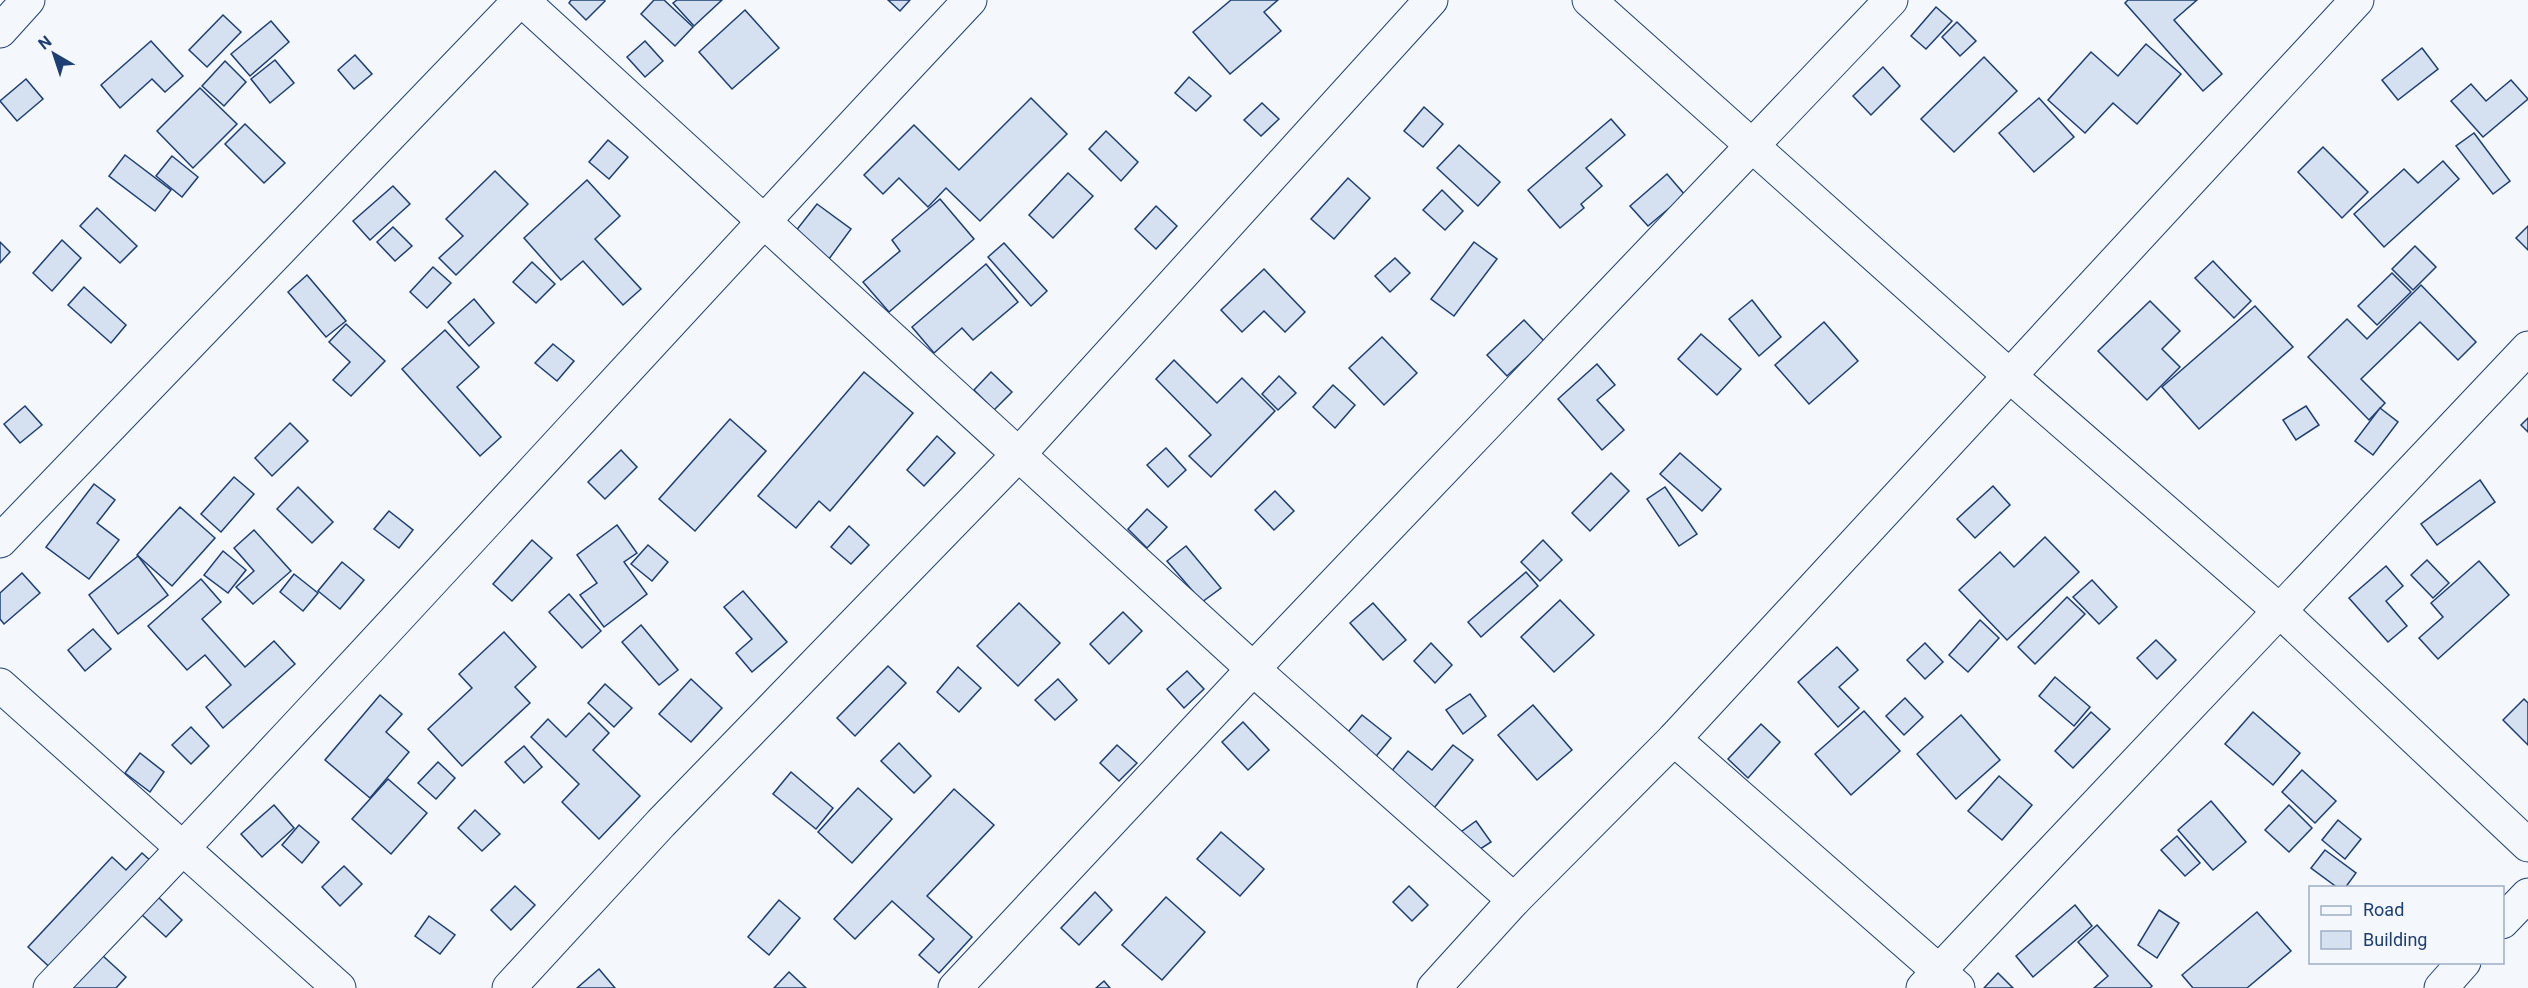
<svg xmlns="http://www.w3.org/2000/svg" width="2528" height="988" font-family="Roboto,sans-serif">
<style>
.building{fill:#d5e0f0;stroke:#1d3f73;stroke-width:1.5}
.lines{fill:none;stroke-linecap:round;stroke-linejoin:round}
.street-casing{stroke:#1d3f73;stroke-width:35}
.street{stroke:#f4f7fb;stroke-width:33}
</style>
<rect width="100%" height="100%" fill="#f4f7fb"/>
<g class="building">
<path d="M571 0H604L605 1 586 20 569 3Z"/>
<path d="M654 0H664L693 27 675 46 641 14Z"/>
<path d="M677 0H722L694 26 673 3Z"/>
<path d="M888 0H910L900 11Z"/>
<path d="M1231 0H1278L1264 12 1281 31 1230 74 1193 32Z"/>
<path d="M2128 0H2197L2174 20 2222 74 2203 91 2125 3Z"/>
<path d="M1936 7 1952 21 1926 49 1911 36Z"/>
<path d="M745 10 779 48 732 89 699 52Z"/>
<path d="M223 15 241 32 207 67 189 50Z"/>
<path d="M271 21 289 42 250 76 231 54Z"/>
<path d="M1957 22 1976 41 1960 56 1942 37Z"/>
<path d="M151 41 183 76 165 92 152 79 120 108 101 85Z"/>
<path d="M645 41 663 61 645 77 627 57Z"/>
<path d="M2146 44 2181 74 2137 124 2113 103 2085 133 2048 100 2091 52 2118 76Z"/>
<path d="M2422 48 2438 69 2398 100 2382 80Z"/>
<path d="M355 55 372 74 354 89 338 70Z"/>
<path d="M1984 57 2017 91 1954 152 1921 119Z"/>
<path d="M275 60 294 83 270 103 251 79Z"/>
<path d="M225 61 246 82 224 106 202 86Z"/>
<path d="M1883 67 1900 86 1871 115 1853 96Z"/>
<path d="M1189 77 1211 96 1196 111 1175 93Z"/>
<path d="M26 79 43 99 17 121 0 101Z"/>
<path d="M2511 80 2528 99 2483 137 2451 101 2471 84 2486 101Z"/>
<path d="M200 88 237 124 193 168 157 131Z"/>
<path d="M1031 98 1067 134 980 221 946 188 928 207 899 178 883 194 864 175 914 125 959 170Z"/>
<path d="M2039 98 2074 137 2034 172 1999 133Z"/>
<path d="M1262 103 1279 119 1261 136 1244 120Z"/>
<path d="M1424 107 1443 124 1423 147 1404 131Z"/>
<path d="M1611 119 1625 135 1586 168 1602 186 1581 204 1584 208 1560 228 1528 190Z"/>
<path d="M245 124 285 163 264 183 225 144Z"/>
<path d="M1106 131 1138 162 1121 181 1089 149Z"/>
<path d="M2474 133 2510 181 2493 194 2456 146Z"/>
<path d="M608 140 628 157 609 179 589 162Z"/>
<path d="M1459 145 1500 182 1478 206 1437 168Z"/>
<path d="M2323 147 2368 192 2342 218 2298 172Z"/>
<path d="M125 155 171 190 155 211 109 176Z"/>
<path d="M172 156 198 177 182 197 156 176Z"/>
<path d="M2443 161 2459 179 2384 247 2354 214 2404 169 2418 183Z"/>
<path d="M495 171 528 204 456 275 439 258 463 236 446 219Z"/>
<path d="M1068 173 1093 196 1053 238 1029 215Z"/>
<path d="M1667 174 1685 195 1648 226 1630 206Z"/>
<path d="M1348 178 1370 198 1334 239 1311 219Z"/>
<path d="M587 180 620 216 595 239 641 289 623 305 583 261 561 280 524 238Z"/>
<path d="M393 186 410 204 370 240 353 221Z"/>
<path d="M1442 190 1463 211 1445 230 1423 210Z"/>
<path d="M940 199 974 239 889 312 863 282 900 251 892 240Z"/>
<path d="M817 204 851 229 826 263 791 237Z"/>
<path d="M1156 206 1177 226 1156 249 1135 229Z"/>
<path d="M97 208 137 246 120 263 80 226Z"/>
<path d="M2528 226V250L2516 238Z"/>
<path d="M393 227 412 246 395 261 377 242Z"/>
<path d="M62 240 81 258 52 291 33 273Z"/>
<path d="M0 242 10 252 0 263Z"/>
<path d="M1474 242 1497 259 1454 316 1431 299Z"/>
<path d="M1004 243 1047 291 1031 306 988 257Z"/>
<path d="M2415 246 2436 267 2413 290 2392 269Z"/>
<path d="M1395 258 1410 273 1390 292 1375 276Z"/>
<path d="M2213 261 2251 301 2234 318 2195 278Z"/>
<path d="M532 262 555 284 536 303 513 282Z"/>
<path d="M986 264 1018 302 973 340 962 328 934 353 912 327Z"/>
<path d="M433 267 451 283 427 308 410 292Z"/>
<path d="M1264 269 1305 312 1285 332 1264 311 1242 332 1221 310Z"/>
<path d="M2392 273 2411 292 2377 325 2358 306Z"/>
<path d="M307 275 346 321 326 337 288 292Z"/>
<path d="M2421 285 2476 342 2458 360 2420 322 2361 379 2385 403 2369 420 2308 357 2347 319 2367 339Z"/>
<path d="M84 287 126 325 111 343 68 305Z"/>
<path d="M474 299 494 323 469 346 448 322Z"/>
<path d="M1752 300 1781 337 1759 356 1729 319Z"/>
<path d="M2150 301 2180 331 2162 349 2180 367 2147 400 2098 351Z"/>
<path d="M2255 306 2293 347 2199 429 2162 387Z"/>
<path d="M1524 320 1544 341 1507 376 1487 355Z"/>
<path d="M1824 322 1858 361 1809 404 1775 365Z"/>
<path d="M346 324 385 361 351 396 333 380 350 362 329 342Z"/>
<path d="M445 330 479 367 457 387 501 437 480 456 402 369Z"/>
<path d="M1701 334 1741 369 1717 395 1678 359Z"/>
<path d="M1382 337 1417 373 1384 405 1349 368Z"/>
<path d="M553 344 574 361 557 381 535 363Z"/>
<path d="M1174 360 1217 403 1242 378 1275 411 1211 477 1189 456 1211 435 1156 379Z"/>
<path d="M1597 364 1615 385 1597 400 1624 430 1602 450 1558 399Z"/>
<path d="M864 372 913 413 830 511 819 501 796 528 758 496Z"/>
<path d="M991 372 1012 392 994 410 974 390Z"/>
<path d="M1279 376 1296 393 1278 410 1262 394Z"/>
<path d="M1333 385 1355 405 1335 428 1313 407Z"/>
<path d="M25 406 42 425 20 443 4 424Z"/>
<path d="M2306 406 2319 425 2296 440 2283 420Z"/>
<path d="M2380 408 2398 422 2373 455 2355 441Z"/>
<path d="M2528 418V432L2521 425Z"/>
<path d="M730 419 766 451 695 531 659 499Z"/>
<path d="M290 423 308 441 272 476 255 458Z"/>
<path d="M937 436 955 453 924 486 907 470Z"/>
<path d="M1166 448 1186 470 1168 487 1147 465Z"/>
<path d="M621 450 637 467 605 499 588 482Z"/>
<path d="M1680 453 1721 489 1702 511 1660 474Z"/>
<path d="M1611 473 1629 491 1590 531 1572 513Z"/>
<path d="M234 477 254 494 221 532 201 514Z"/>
<path d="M2480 480 2495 502 2437 545 2421 524Z"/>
<path d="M94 484 115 500 97 523 119 540 89 579 46 547Z"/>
<path d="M1993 486 2010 505 1975 538 1957 519Z"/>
<path d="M298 487 333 522 312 543 277 509Z"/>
<path d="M1665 487 1697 534 1679 546 1647 499Z"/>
<path d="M1275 491 1294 511 1274 530 1255 510Z"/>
<path d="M180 507 215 538 172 586 137 555Z"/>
<path d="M1147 509 1167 527 1147 548 1128 529Z"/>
<path d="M389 511 413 530 399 548 374 529Z"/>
<path d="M617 525 637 553 624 562 647 594 604 627 580 595 597 583 577 555Z"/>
<path d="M849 526 869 545 851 564 831 547Z"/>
<path d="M254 530 291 571 253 604 236 587 254 571 234 548Z"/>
<path d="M2045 537 2079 572 2007 640 1959 590 2000 552 2014 567Z"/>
<path d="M532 540 552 558 512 601 493 584Z"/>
<path d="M1543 540 1562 560 1540 581 1521 562Z"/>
<path d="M648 545 668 562 652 581 631 564Z"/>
<path d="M1186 546 1221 588 1202 602 1167 561Z"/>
<path d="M223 551 246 570 228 593 204 575Z"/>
<path d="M138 556 168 595 118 634 89 595Z"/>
<path d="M2427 560 2449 583 2433 598 2411 575Z"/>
<path d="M2479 561 2509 595 2438 659 2419 638 2443 617 2431 603Z"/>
<path d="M342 562 364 580 340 609 318 591Z"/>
<path d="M2386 566 2403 586 2386 601 2407 626 2388 642 2349 598Z"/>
<path d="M1526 572 1538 586 1481 637 1468 622Z"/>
<path d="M22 573 40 593 4 624 0 619V593Z"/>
<path d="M294 574 318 593 303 611 280 592Z"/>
<path d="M201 579 221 602 202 619 245 667 274 641 295 664 223 728 206 707 231 685 205 655 187 670 148 626Z"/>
<path d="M2092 580 2117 607 2099 624 2073 597Z"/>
<path d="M743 591 787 642 752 672 736 653 752 639 724 607Z"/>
<path d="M569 594 601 631 582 648 549 612Z"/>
<path d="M2067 597 2085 614 2035 664 2018 647Z"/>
<path d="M1560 600 1594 635 1554 672 1521 637Z"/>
<path d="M1019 603 1060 643 1018 686 977 646Z"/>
<path d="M1373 603 1406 640 1383 660 1350 623Z"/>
<path d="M1123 612 1142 631 1109 664 1090 644Z"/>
<path d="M1980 620 1999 638 1968 672 1949 655Z"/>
<path d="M641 625 678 670 659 685 622 642Z"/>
<path d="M93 629 111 649 85 671 68 650Z"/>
<path d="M504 632 536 667 515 687 530 703 462 766 428 729 472 688 459 674Z"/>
<path d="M2156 640 2176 660 2157 679 2137 658Z"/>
<path d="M1431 643 1452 665 1435 683 1414 661Z"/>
<path d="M1925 643 1943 662 1925 679 1907 660Z"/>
<path d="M1837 647 1858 670 1839 687 1859 708 1838 727 1798 682Z"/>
<path d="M888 666 906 683 855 736 837 718Z"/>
<path d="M958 667 981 688 959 712 937 692Z"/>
<path d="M1187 671 1204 689 1184 708 1167 689Z"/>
<path d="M2055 677 2090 707 2074 726 2039 696Z"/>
<path d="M691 679 722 708 691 742 659 714Z"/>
<path d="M1058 679 1077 700 1055 720 1035 700Z"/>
<path d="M605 684 632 708 614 727 588 703Z"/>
<path d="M1470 694 1486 716 1463 734 1446 710Z"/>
<path d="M380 695 402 714 386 732 409 752 370 798 325 760Z"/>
<path d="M1905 698 1923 717 1904 735 1886 716Z"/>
<path d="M2524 699 2528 703V745L2503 720Z"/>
<path d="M1533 705 1572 750 1537 780 1498 735Z"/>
<path d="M1864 711 1900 751 1851 795 1815 754Z"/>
<path d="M2091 712 2110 729 2073 768 2055 751Z"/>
<path d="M2253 712 2300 753 2273 785 2225 744Z"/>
<path d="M589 713 609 733 593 750 640 796 599 839 562 802 579 784 531 737 548 719 566 737Z"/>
<path d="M1362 715 1391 738 1373 760 1344 737Z"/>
<path d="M1961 715 2000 760 1956 799 1917 754Z"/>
<path d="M1243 722 1269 750 1248 770 1222 742Z"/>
<path d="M1761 724 1780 742 1748 778 1728 759Z"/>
<path d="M191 727 209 746 191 764 172 745Z"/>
<path d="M899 743 931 776 914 793 881 761Z"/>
<path d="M1117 745 1137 763 1119 781 1100 763Z"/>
<path d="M1453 745 1473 760 1430 813 1386 778 1408 751 1432 770Z"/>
<path d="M524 746 542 767 524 783 505 762Z"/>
<path d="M140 753 164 772 150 792 125 773Z"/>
<path d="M438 762 455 778 436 799 418 783Z"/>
<path d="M2302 770 2336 801 2315 823 2282 792Z"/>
<path d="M791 772 833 808 816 829 773 794Z"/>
<path d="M1999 776 2032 805 2002 840 1968 811Z"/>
<path d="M388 779 427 813 391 854 352 819Z"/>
<path d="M858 788 892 819 852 863 818 832Z"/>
<path d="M954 789 994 825 927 896 972 937 939 973 919 955 934 939 892 901 855 939 834 919Z"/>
<path d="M2211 801 2246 842 2213 870 2178 830Z"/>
<path d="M274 805 294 828 262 857 241 834Z"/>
<path d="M2289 805 2312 828 2289 852 2265 830Z"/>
<path d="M475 810 500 834 482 851 458 828Z"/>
<path d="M2338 820 2361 839 2345 859 2322 840Z"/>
<path d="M1476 821 1491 842 1468 857 1454 837Z"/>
<path d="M299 825 319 842 302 863 282 845Z"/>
<path d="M1221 832 1264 869 1240 896 1197 859Z"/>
<path d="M2177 836 2200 863 2185 876 2161 850Z"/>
<path d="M2325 850 2356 873 2345 888H2338L2311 868Z"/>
<path d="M142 853 173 881 158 897 182 920 166 937 128 902 90 944 126 977 116 988H72L28 947 112 857 126 870Z"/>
<path d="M344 866 362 884 340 906 322 887Z"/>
<path d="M515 886 535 905 511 930 491 910Z"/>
<path d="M1409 886 1428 905 1412 921 1393 902Z"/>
<path d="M1095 892 1112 910 1079 945 1061 928Z"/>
<path d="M1166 897 1205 932 1162 980 1122 945Z"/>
<path d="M779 900 800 918 769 955 748 937Z"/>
<path d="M2075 905 2092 926 2033 977 2016 956Z"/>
<path d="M2159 910 2179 923 2157 958 2138 945Z"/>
<path d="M2257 912 2291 951 2247 988H2193L2182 975Z"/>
<path d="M429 916 455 935 440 954 415 936Z"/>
<path d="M2097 925 2152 986 2150 988H2094L2108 976 2078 942Z"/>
<path d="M599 969 615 988H577Z"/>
<path d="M789 972 806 988H774Z"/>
<path d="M1998 973 2013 988H1984Z"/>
<path d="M1104 981 1110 988H1096Z"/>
</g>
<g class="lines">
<g class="street-casing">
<g id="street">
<path d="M522 0 1253 669 1514 900"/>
<path d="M1589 0 2011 377 2281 612 2528 845"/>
<path d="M0 31 28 0"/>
<path d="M0 541 520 0"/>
<path d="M0 685 339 988"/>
<path d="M1674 739 1958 988"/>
<path d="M2502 922 2528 895"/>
<path d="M50 988C361 663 662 328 970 0"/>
<path d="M509 988 661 823 1020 453 1431 0"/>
<path d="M955 988 1253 669 1891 0"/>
<path d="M1434 988 1514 900 1674 739 2357 0"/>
<path d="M1923 988 2528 348"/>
<path d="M2441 988 2464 962"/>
</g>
</g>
<use href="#street" class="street"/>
</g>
<rect x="2309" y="886" width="195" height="78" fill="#f4f7fb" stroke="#9eadc5" stroke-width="1.5"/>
<rect x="2321" y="906" width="30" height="9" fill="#f4f7fb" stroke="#9eadc5" stroke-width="1.5"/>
<text x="2363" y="916" font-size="18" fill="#1d3f73">Road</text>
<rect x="2321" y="931" width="30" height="18" fill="#d5e0f0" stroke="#9eadc5" stroke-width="1.5"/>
<text x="2363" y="946" font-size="18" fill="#1d3f73">Building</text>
<g transform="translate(54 54) rotate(321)" stroke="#f4f7fb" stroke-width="4.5" paint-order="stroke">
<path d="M0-4.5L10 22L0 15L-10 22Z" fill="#1d3f73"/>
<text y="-9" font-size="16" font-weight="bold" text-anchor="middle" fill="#1d3f73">N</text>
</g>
</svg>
